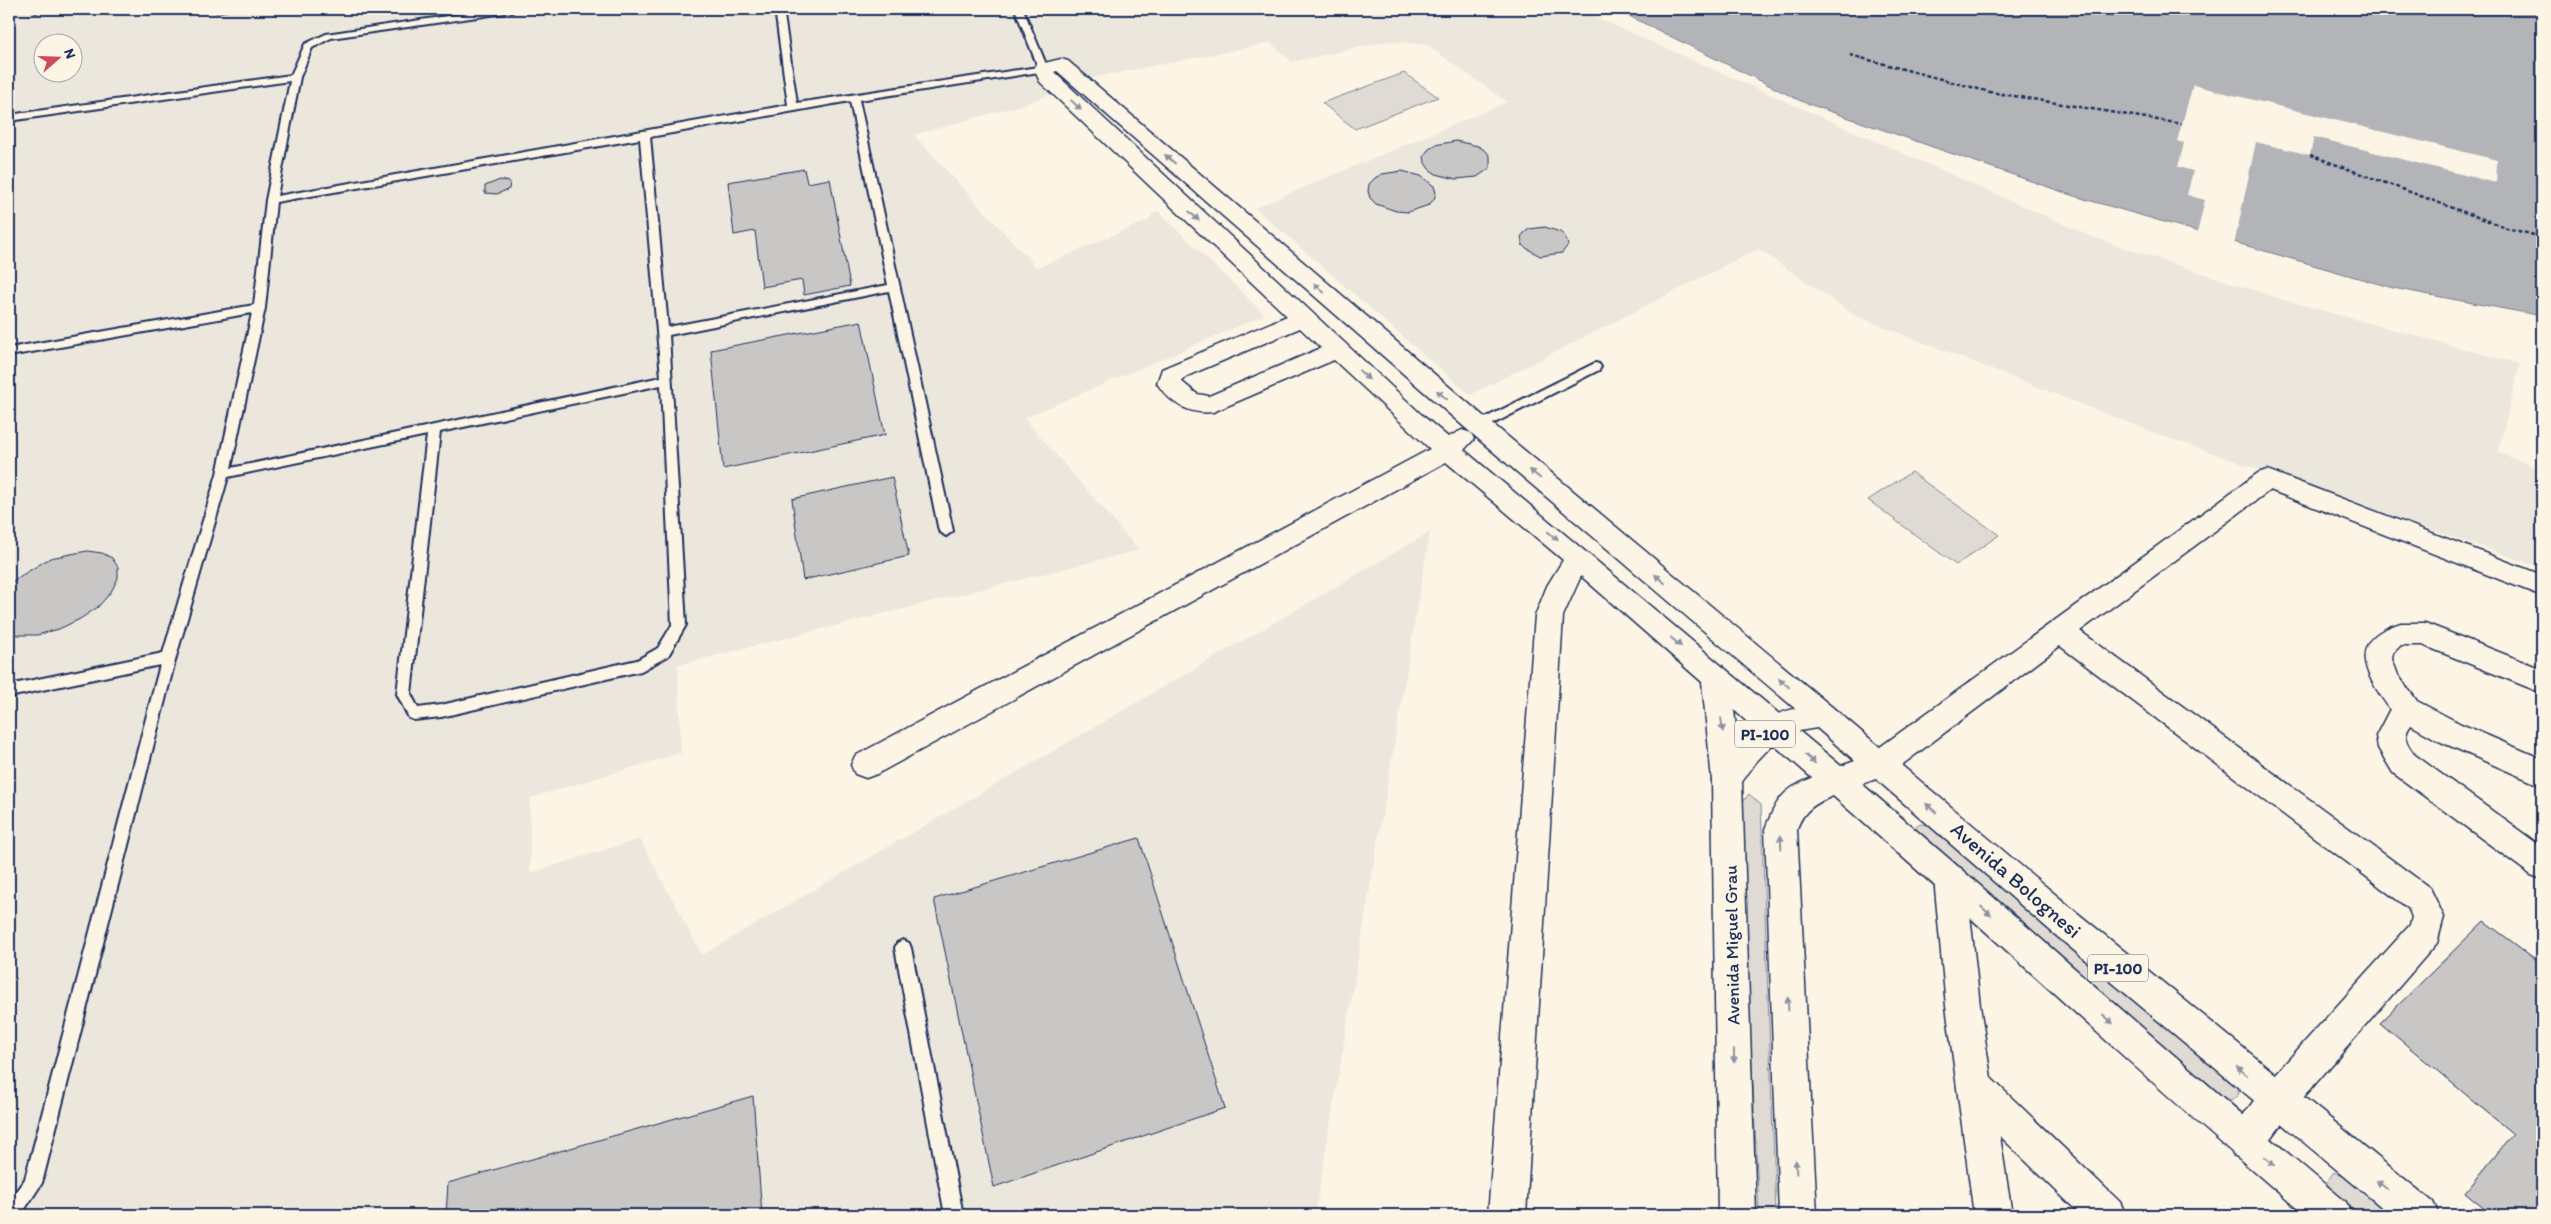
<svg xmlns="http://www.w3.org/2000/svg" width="2551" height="1224" font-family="Itim,sans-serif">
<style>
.built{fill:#ece7dc;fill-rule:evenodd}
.green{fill:#dfdbd4;stroke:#7d8599}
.water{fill:#b2b4b8;stroke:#767f94}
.pier{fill:#fcf5e5}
.building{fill:#c8c7c6;stroke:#1b2f5e}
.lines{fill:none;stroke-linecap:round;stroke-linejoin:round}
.lane-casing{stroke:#1b2f5e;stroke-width:4}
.street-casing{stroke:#1b2f5e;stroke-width:3}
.primary-casing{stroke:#1b2f5e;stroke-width:3}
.path{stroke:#1b2f5e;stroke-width:2.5;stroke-dasharray:4 2.5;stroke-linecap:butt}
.lane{fill:#fcf5e5;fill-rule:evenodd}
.street{fill:#fcf5e5;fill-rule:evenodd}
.primary{fill:#fcf5e5;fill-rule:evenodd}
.oneway{fill:#8c92a2}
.labels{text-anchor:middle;stroke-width:4.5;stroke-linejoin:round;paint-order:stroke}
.shield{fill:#fcf5e5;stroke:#5e6a86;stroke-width:1}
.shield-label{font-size:16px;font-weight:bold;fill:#1b2f5e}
.street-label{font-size:18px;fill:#1b2f5e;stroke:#fcf5e5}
.near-street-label{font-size:21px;fill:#1b2f5e;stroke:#fcf5e5}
</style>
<rect width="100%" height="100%" fill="#fcf5e5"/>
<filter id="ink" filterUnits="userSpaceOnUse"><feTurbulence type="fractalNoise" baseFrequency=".02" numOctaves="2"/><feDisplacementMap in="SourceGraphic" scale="10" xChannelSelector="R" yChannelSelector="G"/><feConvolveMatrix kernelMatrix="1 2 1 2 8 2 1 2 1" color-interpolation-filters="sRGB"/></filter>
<g filter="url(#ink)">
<path class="built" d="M9 9H1577L2095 238 2284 300 2520 364 2498 452 2542 470V568L2157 434 1856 316 1758 249 1470 395 1255 208 1507 102 1427 45 1388 41 1292 62 1271 43 1096 77 1025 104 914 135 1037 268 1149 220 1152 214 1158 211 1265 315 1024 418 1139 550 678 665 681 753 530 798V873L640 839 702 955 1430 532 1315 1215H9ZM42 42H72V72H42Z"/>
<g class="green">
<path d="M1404 73 1438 97 1355 129 1322 103Z"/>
<path d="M1911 472 1999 535 1956 565 1868 500Z"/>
<path d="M1749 794 1761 805 1776 1215H1759L1740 806Z"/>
<path d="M1918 824 1930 825 2236 1085 2239 1094 2231 1101 2221 1098 1912 832Z"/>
<path d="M2334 1172 2353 1181 2395 1215H2358L2338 1198 2326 1182Z"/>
</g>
<path class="water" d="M1615 9H2542V316L2393 288 2074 196 1803 102Z"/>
<path class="pier" d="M2193 85 2497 160 2496 183 2314 137 2310 155 2256 142 2234 245 2197 234 2205 200 2187 195 2193 171 2178 167 2184 143 2177 141Z"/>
<g class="building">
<path d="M208 9H236L217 13Z"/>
<path d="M1456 141 1478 146 1486 151 1490 156V168L1477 177 1456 179 1436 174 1429 169 1425 163 1424 156 1428 150 1435 145Z"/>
<path d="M804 169 807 183 830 179 850 286 804 295 802 280 762 287 755 231 734 235 728 182Z"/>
<path d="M1402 171 1421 176 1434 186 1436 193 1434 199 1429 205 1408 212 1396 211 1376 204 1370 198 1368 191 1369 184 1375 178 1382 174Z"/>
<path d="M500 180 510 182 509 189 497 194 485 193V186Z"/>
<path d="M1545 227 1560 232 1565 236 1568 245 1562 253 1540 256 1523 246 1521 237 1524 233 1529 229Z"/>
<path d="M861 321 885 435 723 469 711 350Z"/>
<path d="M892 477 909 556 803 580 792 499Z"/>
<path d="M87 551 102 553 112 558 118 567V578L111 592 98 607 80 619 59 629 37 635H18L9 632V586L14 580 50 558Z"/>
<path d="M1139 838 1225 1108 994 1187 934 899Z"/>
<path d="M2484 921 2542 964V1215H2492L2465 1193 2513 1134 2380 1023Z"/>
<path d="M753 1096 762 1215H446L448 1183Z"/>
</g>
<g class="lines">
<g class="lane-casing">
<g id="lane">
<path d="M32 9H44L36 12Z"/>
<path d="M495 9H516L512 12 331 38 312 48 300 77 277 196 788 105 775 9H783L797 103 1038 67 1015 9H1023L1048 69 1046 71 859 100 953 531 946 536 939 531 889 291 669 335 686 625 668 656 641 671 441 717 414 720 409 718 397 694 427 435 228 477 176 657 42 1183 21 1215H9V1201L25 1179 160 665 9 697V685L163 653 217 474 252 313 9 356V348L254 305 266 200 290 81 9 121V115L291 75 305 44 326 34ZM850 101 888 285 668 327 650 137ZM640 139 661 377 231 468 265 308 276 202ZM661 385 672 625 658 648 637 660 441 705 418 708 411 694 440 432Z"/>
<path d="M1595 363 1599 364 1601 367 1599 370 1483 429 1479 430 1473 426 1475 423Z"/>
<path d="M903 940 909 943 911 948 963 1215H945L895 948 897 943Z"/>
</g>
</g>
<g class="street-casing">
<g id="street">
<path d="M1061 59 1068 61 1488 420 1832 707 1837 715 1832 723 1822 727 1812 723 1470 432 1057 71 1054 72 1422 415 1448 437 1462 430 1471 433 1474 439 1464 450 1784 718 1789 727 1784 736C1763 743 1750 723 1734 710L1742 780 1738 789 1727 793 1716 789 1712 780 1702 682 1581 576 1563 616 1526 1215H1488L1535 616 1547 586 1563 560 1446 462 877 774 866 778 855 774 851 765 855 756 1430 449 1334 360 1213 412C1190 415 1169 403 1157 383L1162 369 1287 316 1040 82 1034 69 1036 65ZM1300 328 1321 348 1209 396 1197 394 1181 381 1187 376Z"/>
<path d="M2267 470 2542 575V596L2270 490 2080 631 2430 888 2444 917 2437 943 2290 1113 2259 1155 2246 1160 2233 1155 2228 1142 2233 1129 2264 1087 2410 925 2412 917 2408 908 2060 646 1891 773 1880 777 1869 773 1865 764 1869 755 2258 473Z"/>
<path d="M2401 623H2425L2542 669V693L2423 645H2401L2393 653 2392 659 2398 675 2417 701 2461 724 2542 759V786L2441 742 2411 725C2402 737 2406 744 2415 755L2542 847V879L2531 875 2393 773 2378 748 2376 736 2390 709C2364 673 2345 640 2401 623Z"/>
<path d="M1950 864 1961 868 1966 878 1980 1006 1991 1078 2120 1202 2126 1215H2081L2000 1136 2012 1215H1974L1946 1006 1934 878 1939 868Z"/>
</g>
</g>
<g class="primary-casing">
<path id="primary" d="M1822 703 1832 707 2075 911 2433 1202 2439 1215H2391L2053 933 1876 779 1862 784C2025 922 2182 1066 2346 1202L2352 1215H2305C2144 1079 1992 934 1833 796 1815 803 1803 811 1797 829L1817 1215H1779L1765 829C1777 800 1781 790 1812 778L1773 744 1756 762 1742 782 1756 1215H1718L1712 780C1737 729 1768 711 1822 703ZM1817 728 1855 761 1841 766 1799 731Z"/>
</g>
<g class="path">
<path d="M1850 55 1990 92 2182 124"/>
<path d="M2310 155 2507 228 2542 237"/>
</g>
<use href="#lane" class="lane"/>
<use href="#street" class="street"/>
<use href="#primary" class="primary"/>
</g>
<defs><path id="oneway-solid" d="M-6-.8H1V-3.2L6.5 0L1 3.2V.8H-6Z" transform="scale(1.25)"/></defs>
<g class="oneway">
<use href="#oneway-solid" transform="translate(1076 105) rotate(43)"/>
<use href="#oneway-solid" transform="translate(1170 159) rotate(-139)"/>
<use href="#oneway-solid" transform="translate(1194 216) rotate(43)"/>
<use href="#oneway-solid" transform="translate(1319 288) rotate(-139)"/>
<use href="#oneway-solid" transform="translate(1364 375) rotate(43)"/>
<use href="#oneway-solid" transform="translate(1442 395) rotate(-139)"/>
<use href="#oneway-solid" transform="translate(1535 474) rotate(-140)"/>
<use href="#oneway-solid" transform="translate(1553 536) rotate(40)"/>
<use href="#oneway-solid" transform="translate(1660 579) rotate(-140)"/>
<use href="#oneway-solid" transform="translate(1676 642) rotate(41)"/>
<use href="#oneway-solid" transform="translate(1784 683) rotate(-140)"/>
<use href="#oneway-solid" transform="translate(1722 725) rotate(83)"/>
<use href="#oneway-solid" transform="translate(1810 759) rotate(41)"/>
<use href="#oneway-solid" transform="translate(1931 808) rotate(-139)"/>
<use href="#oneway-solid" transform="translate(1781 842) rotate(-92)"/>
<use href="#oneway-solid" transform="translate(1986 911) rotate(42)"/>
<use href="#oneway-solid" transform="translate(1788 1004) rotate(-93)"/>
<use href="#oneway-solid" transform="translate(2108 1019) rotate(42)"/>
<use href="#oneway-solid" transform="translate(1734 1056) rotate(89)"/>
<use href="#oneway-solid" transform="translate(2242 1071) rotate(-140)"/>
<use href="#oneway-solid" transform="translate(2269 1161) rotate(40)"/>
<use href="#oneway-solid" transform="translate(1796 1167) rotate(-93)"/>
<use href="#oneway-solid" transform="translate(2382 1185) rotate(-141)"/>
</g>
</g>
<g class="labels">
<g class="shield">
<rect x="1735" y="720.5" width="60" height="27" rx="4"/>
<rect x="2088" y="954.5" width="60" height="27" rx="4"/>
</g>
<g class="shield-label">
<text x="1765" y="740">PI-100</text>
<text x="2118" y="974">PI-100</text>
</g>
<g class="street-label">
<text transform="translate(1732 945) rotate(-91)" y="6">Avenida Miguel Grau</text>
</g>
<g class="near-street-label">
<text transform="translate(2016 880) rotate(41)" y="7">Avenida Bolognesi</text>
</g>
</g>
<rect width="2551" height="1224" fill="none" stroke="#fcf5e5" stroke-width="30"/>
<rect x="15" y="15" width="2521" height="1194" fill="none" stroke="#1b2f5e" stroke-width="2" filter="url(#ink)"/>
<g transform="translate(58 58) rotate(70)"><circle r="24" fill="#fcf5e5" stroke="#a2a6af"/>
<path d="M0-4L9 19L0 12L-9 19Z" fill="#d1495b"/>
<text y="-8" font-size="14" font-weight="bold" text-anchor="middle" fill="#1b2f5e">N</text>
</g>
</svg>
